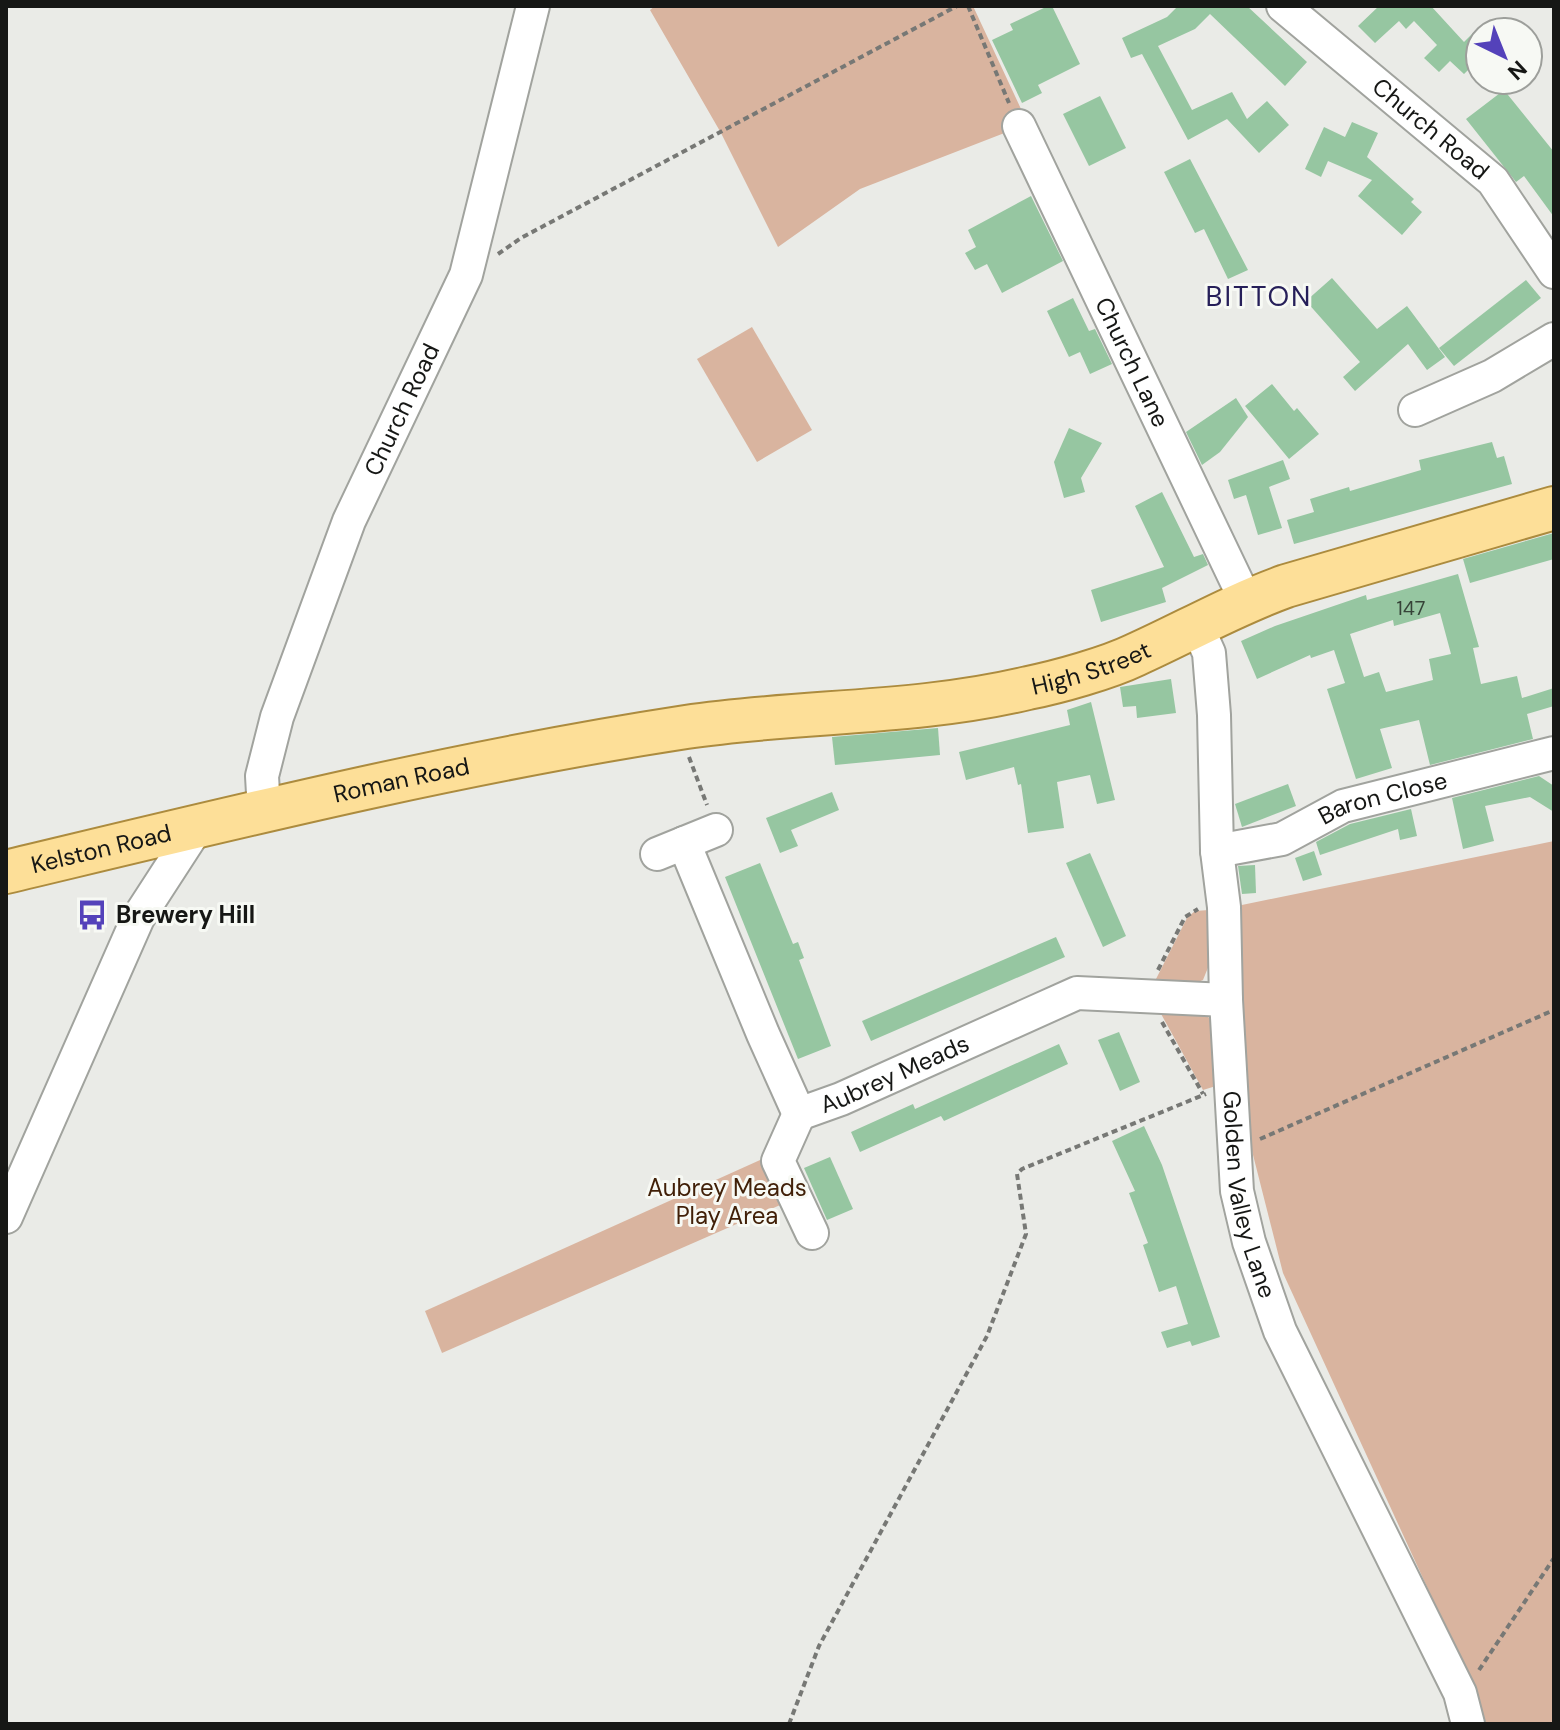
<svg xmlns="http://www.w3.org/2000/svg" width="1560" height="1730" font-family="'DM Sans',sans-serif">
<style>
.green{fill:#d9b49f}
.building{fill:#96c6a1;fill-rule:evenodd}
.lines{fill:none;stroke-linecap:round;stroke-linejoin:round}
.minor-casing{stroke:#a1a39e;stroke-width:36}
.major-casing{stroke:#ac8b3e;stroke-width:46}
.path{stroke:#777875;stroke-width:4;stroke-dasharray:6 4;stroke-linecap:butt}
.minor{stroke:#fff;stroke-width:32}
.major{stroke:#fddf98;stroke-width:42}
.labels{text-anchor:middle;stroke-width:6;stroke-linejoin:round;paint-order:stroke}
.number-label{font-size:20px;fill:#364338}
.street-label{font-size:24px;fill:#161715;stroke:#f7f9f4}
.poi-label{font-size:24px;font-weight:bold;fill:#161715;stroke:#f7f9f4;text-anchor:start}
.park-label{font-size:24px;fill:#412008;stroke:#f7f9f4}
.quarter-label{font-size:28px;letter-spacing:2px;fill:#261f59;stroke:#f7f9f4}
</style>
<rect width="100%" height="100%" fill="#eaebe7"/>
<g class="green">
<path d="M655 6H973L1028 124 860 189 778 247 721 133 650 10Z"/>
<path d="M752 327 812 430 757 462 697 359Z"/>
<path d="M1554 841V1724H1483L1471 1683 1283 1273 1250 1143 1237 906Z"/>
<path d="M1209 910V965L1203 980 1191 985 1118 980 1156 979 1187 918 1195 911Z"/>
<path d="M1080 1003 1204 1010 1215 1028 1216 1086 1203 1090 1160 1012 1083 1010Z"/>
<path d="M767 1157 787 1202 442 1353 425 1311Z"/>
</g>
<g class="building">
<path d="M1048 6H1052L1080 64 1038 85 1042 93 1022 103 992 40 1013 30 1010 24Z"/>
<path d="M1178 6H1247L1307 62 1285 86 1210 14 1195 29 1158 46 1192 110 1232 92 1247 119 1267 101 1289 125 1259 153 1227 119 1188 140 1142 54 1131 58 1122 38 1167 17Z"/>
<path d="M1379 6H1431L1464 42 1480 26V76L1471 67 1464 74 1450 61 1439 72 1424 58 1437 45 1414 21 1406 29 1399 21 1375 43 1358 26Z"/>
<path d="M1504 90 1554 152V217L1524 176 1516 182 1466 119Z"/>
<path d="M1100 96 1126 148 1089 166 1063 114Z"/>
<path d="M1352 122 1378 133 1367 157 1414 199 1411 202 1422 212 1402 235 1358 196 1372 180 1328 161 1321 177 1305 169 1324 127 1345 137Z"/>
<path d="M1190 159 1248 270 1228 279 1204 229 1195 233 1164 172Z"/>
<path d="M1031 196 1063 261 1002 293 987 264 975 270 965 253 976 247 968 230Z"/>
<path d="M1332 278 1377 329 1407 306 1445 357 1427 370 1408 344 1355 391 1343 377 1360 362 1306 301Z"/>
<path d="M1526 280 1541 298 1454 366 1439 348Z"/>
<path d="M1073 298 1089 331 1095 329 1112 364 1090 374 1080 352 1069 357 1047 311Z"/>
<path d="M1272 384 1294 411 1297 408 1319 434 1289 459 1245 406Z"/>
<path d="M1236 398 1248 417 1220 452 1202 465 1186 432Z"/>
<path d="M1069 428 1102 443 1081 478 1085 492 1064 498 1054 462Z"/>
<path d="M1492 442 1497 458 1504 456 1512 484 1294 544 1287 520 1314 512 1310 499 1349 487 1350 491 1421 470 1419 460Z"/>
<path d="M1283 460 1290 479 1269 487 1282 528 1258 535 1246 495 1234 499 1228 480Z"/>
<path d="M1162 492 1194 557 1203 554 1208 565 1162 588 1166 602 1101 622 1091 590 1164 567 1135 506Z"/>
<path d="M1554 533V559L1470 583 1463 559Z"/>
<path d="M1458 574 1479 647 1473 648 1481 684 1517 676 1522 698 1554 688V706L1527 714 1533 739 1430 765 1419 720 1380 729 1392 768 1356 779 1327 689 1345 683 1334 650 1311 658 1310 655 1257 679 1241 641 1275 626 1366 595 1367 600ZM1440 613 1451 654 1429 659 1433 680 1386 692 1379 672 1364 677 1350 634 1393 620 1394 626Z"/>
<path d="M1171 679 1176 713 1137 718 1136 706 1123 707 1120 687Z"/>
<path d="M1091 702 1115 800 1097 804 1090 775 1057 782 1064 828 1028 833 1021 784 1018 785 1014 767 966 780 959 752 1070 725 1067 710Z"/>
<path d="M938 728 940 755 835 765 832 737Z"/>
<path d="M1539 776 1554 786V812L1530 797 1485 806 1494 841 1463 849 1452 798Z"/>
<path d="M1288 784 1296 806 1242 827 1235 804Z"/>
<path d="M832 792 839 810 791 830 798 846 780 853 766 818Z"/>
<path d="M1411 809 1417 836 1400 840 1398 829 1320 855 1316 842 1350 824Z"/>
<path d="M1314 851 1322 875 1303 881 1295 858Z"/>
<path d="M1090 853 1126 936 1103 947 1066 863Z"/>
<path d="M760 863 793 944 798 942 804 958 799 960 831 1046 798 1059 725 877Z"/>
<path d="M1255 865 1256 893 1242 894 1238 866Z"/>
<path d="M1056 937 1065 957 871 1041 862 1021Z"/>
<path d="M1119 1032 1140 1082 1120 1091 1098 1040Z"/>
<path d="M1059 1044 1068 1064 944 1121 941 1116 860 1152 851 1132 913 1104 915 1109Z"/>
<path d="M1144 1126 1162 1165 1220 1337 1192 1346 1190 1341 1167 1348 1161 1332 1188 1324 1176 1286 1159 1292 1143 1245 1148 1243 1129 1193 1135 1191 1112 1141Z"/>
<path d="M830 1157 853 1209 827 1220 804 1168Z"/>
</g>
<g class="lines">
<g class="minor-casing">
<g id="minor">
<path id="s1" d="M1283 6 1493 181 1554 272"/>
<path id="s2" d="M1019 126 1246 601"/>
<path d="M1415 410 1492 376 1554 339"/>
<path id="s3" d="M1196 624 1209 653 1214 715 1217 851 1224 907 1226 1000 1237 1191 1249 1242 1280 1331 1460 1693 1468 1724"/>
<path id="s4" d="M264 811 262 776 277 717 349 521 466 275 533 6"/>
<path id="s5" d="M684 843 763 1034 799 1114 841 1099 1077 993 1226 1000"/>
<path id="s6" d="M1217 851 1282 839 1343 806 1554 753"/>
<path d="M657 854 716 830"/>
<path d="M799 1114 778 1161 812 1233"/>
<path d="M6 1217 138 918 197 827"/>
</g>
</g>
<g class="major-casing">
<g id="major">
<path id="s7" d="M6 872C232 818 457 762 686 727 800 710 915 715 1028 688 1058 682 1108 668 1135 655 1186 632 1233 605 1286 586L1554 508"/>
</g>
</g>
<g class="path">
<path d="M968 6 1009 103"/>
<path d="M498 254 521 238 957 6"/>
<path d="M689 757 707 805"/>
<path d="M1158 970 1185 917 1198 909"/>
<path d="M1162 1022 1203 1094"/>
<path d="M1260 1139 1554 1010"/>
<path d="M1479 1670 1554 1558"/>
<path d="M789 1724 819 1646 987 1336 1026 1234 1017 1174 1022 1169 1206 1094"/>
</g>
<use href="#minor" class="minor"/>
<use href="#major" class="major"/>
</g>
<defs>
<g id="bus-bare" transform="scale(2.4)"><path d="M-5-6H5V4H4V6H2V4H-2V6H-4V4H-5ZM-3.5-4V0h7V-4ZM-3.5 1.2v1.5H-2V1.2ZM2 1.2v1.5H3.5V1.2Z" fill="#5442ba" stroke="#f7f9f4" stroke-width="2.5" paint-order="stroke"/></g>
</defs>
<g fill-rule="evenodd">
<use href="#bus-bare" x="92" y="915"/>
</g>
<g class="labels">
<g class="number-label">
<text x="1411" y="615">147</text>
</g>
<g class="street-label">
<text dy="8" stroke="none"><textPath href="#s1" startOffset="192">Church Road</textPath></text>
<text dy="8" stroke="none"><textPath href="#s2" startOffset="262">Church Lane</textPath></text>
<text dy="8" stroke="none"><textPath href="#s4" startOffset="428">Church Road</textPath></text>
<text dy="8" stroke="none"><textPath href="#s7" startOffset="1106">High Street</textPath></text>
<text dy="8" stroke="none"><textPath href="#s7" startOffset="406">Roman Road</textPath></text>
<text dy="8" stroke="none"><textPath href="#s6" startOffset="176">Baron Close</textPath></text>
<text dy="8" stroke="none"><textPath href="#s7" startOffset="98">Kelston Road</textPath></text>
<text dy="8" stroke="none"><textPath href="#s5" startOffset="398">Aubrey Meads</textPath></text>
<text dy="8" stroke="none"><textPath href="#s3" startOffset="576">Golden Valley Lane</textPath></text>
</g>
<g class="poi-label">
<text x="116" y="923">Brewery Hill</text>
</g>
<g class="park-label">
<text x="727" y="1196">Aubrey Meads<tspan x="727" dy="28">Play Area</tspan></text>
</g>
<g class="quarter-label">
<text x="1259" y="306">BITTON</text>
</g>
</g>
<rect width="1560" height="1730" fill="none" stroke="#161715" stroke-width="16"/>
<g transform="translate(1504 56) rotate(137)"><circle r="38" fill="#f7f9f4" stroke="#9d9f9b" stroke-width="2"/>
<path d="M0-6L14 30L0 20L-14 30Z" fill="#5442ba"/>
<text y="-12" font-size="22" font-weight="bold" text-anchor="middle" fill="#161715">N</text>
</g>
</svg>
